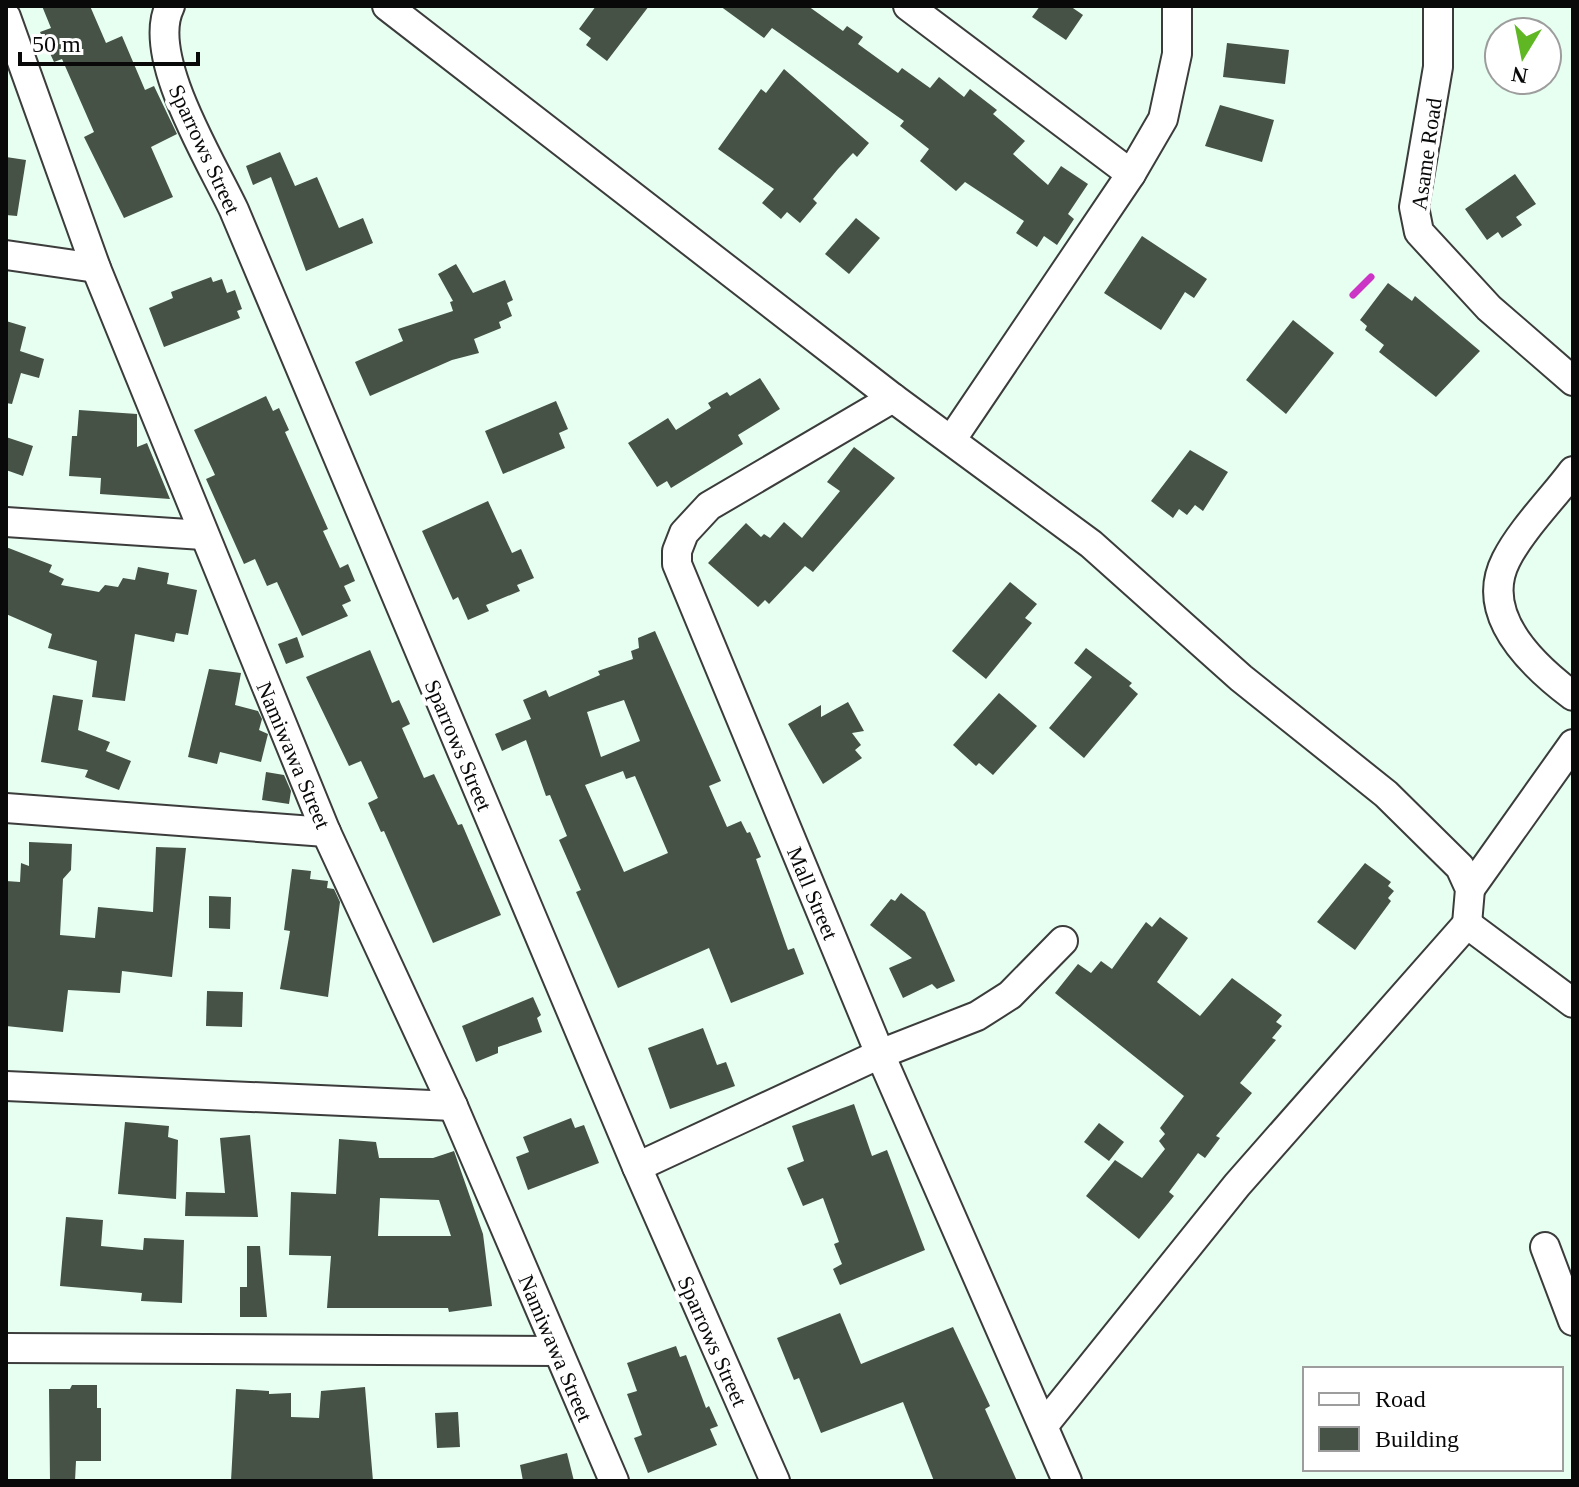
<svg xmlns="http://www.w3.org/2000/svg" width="1579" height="1487" font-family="'Times New Roman',serif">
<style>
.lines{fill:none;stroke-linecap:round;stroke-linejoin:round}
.stream{stroke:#cb34c5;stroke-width:7}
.building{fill:#465246;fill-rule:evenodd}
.minor-casing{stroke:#3c3c3c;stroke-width:32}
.minor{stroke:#fff;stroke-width:28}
.labels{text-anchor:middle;stroke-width:8;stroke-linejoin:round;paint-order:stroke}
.street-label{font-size:22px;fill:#090909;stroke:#fff}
</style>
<rect width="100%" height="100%" fill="#e6fff1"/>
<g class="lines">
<path class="stream" d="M1353 295 1371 277"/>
</g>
<g class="building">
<path d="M42 6H90L106 43 122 36 145 90 154 86 177 134 151 147 173 197 124 218 84 137 94 132 62 59 54 62 40 32 51 28Z"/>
<path d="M596 6H649L607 61 586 45 591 38 579 29Z"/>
<path d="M720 6H808L843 31 847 26 863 37 858 44 898 73 902 68 930 88 939 77 964 97 970 89 997 110 993 114 1025 141 1013 154 1048 185 1061 166 1088 184 1068 214 1074 219 1057 245 1044 236 1037 247 1016 233 1024 221 965 182 956 191 920 161 929 149 900 126 904 121 772 28 764 38Z"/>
<path d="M1040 6H1070L1083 15 1066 40 1032 17Z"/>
<path d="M1227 43 1289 50 1285 84 1223 77Z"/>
<path d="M784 69 869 143 857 157 853 153 838 169 813 199 817 203 800 223 787 212 781 219 762 203 774 189 718 149 761 89 766 93Z"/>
<path d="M1220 105 1274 120 1262 162 1205 146Z"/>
<path d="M280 152 295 186 317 177 339 228 363 218 373 243 306 271 271 177 253 185 246 166Z"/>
<path d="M6 157 26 160 17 216 6 215Z"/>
<path d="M1515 174 1536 204 1516 217 1522 225 1502 238 1498 232 1487 240 1465 209Z"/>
<path d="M856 218 880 238 849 274 825 254Z"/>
<path d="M1142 236 1207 279 1194 298 1185 292 1161 330 1104 293Z"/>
<path d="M456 264 473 293 505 280 513 300 507 303 512 316 499 322 501 328 474 339 479 353 452 360 370 396 355 362 403 341 398 329 453 311 450 302 453 301 438 274Z"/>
<path d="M211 277 213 282 222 279 227 293 235 290 242 309 237 311 240 318 164 347 149 308 173 298 171 292Z"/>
<path d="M1388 283 1412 301 1415 296 1480 351 1436 397 1379 352 1384 345 1365 330 1367 326 1360 320Z"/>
<path d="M1293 320 1334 353 1286 414 1246 380Z"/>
<path d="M6 321 26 327 20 351 44 359 39 378 21 373 12 404 6 403Z"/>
<path d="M760 378 780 409 738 435 743 444 671 488 667 481 657 487 628 443 668 418 676 430 711 408 708 403 727 392 730 396Z"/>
<path d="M266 396 273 411 279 408 289 430 285 432 328 529 323 531 340 568 348 564 355 581 344 586 351 601 342 605 348 616 302 636 277 582 267 586 255 559 244 564 206 479 215 475 194 430Z"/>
<path d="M556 401 568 429 559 433 565 448 503 474 485 431Z"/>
<path d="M79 410 137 414V447L147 443 170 499 100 494 101 478 69 476 72 436H77Z"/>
<path d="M6 437 33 446 23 476 6 470Z"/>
<path d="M854 447 895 478 813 572 805 566 769 604 765 600 758 607 708 563 746 523 761 537 764 534 770 538 784 522 802 538 840 491 827 482Z"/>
<path d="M1190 450 1228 472 1203 511 1195 505 1187 515 1179 509 1173 518 1151 501Z"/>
<path d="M488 501 512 553 521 549 534 578 517 585 520 591 486 605 489 611 468 620 458 597 453 600 422 531Z"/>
<path d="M6 547 52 565 49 572 64 579 61 585 99 592 105 585 118 587 123 578 135 580 138 567 169 573 167 584 197 590 188 635 176 633 174 642 135 634 125 701 92 697 97 661 48 648 52 634 6 614Z"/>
<path d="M1010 582 1037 604 1025 618 1032 623 986 679 952 651Z"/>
<path d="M655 631 721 781 709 786 727 827 741 821 747 833 750 832 761 857 756 859 788 950 794 948 804 974 731 1003 709 948 618 988 576 892 581 890 559 840 567 836 550 795 546 796 526 740 502 751 495 734 531 719 523 700 546 690 549 697 600 675 598 671 633 659 631 651 639 648 638 638ZM624 700 640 741 601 757 587 712ZM623 771 626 779 635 776 668 853 624 872 585 785Z"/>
<path d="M297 637 304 657 286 664 278 644Z"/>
<path d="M1086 648 1132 683 1129 686 1138 694 1084 758 1049 728 1092 677 1074 663Z"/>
<path d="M370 650 392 703 399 700 410 724 402 728 424 778 434 774 458 825 462 824 501 915 433 943 384 831 381 832 368 803 378 798 361 761 349 766 306 677Z"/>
<path d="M209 669 241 673 235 705 258 711 262 719 259 730 268 734 261 762 220 752 217 764 188 757Z"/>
<path d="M999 693 1037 726 993 775 979 763 976 766 953 745Z"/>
<path d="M53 695 83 700 78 730 110 742 106 751 131 761 119 790 85 777 88 770 41 762Z"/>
<path d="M848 702 864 731 852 733 861 745 855 750 862 758 823 784 788 724 821 705V717Z"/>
<path d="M266 772 284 775 291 791 289 804 262 800Z"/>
<path d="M29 842 72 844 71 870 63 879 60 935 95 938 98 907 153 912 156 847 186 848 172 977 122 971 120 993 68 990 63 1032 6 1026V881L20 882 21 863 29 866Z"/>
<path d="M1365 863 1391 882 1388 886 1394 891 1388 898 1391 901 1355 950 1317 922Z"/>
<path d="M292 869 311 871 310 879 328 881 327 888 334 889 340 902 328 997 280 989 290 931 284 930Z"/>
<path d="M901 893 925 912 955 981 937 989 932 984 903 998 889 968 912 958 870 925 891 899 895 901Z"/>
<path d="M209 896 231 897 230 929 209 928Z"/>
<path d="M1160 917 1188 938 1157 982 1200 1016 1232 978 1282 1015 1276 1022 1282 1026 1272 1038 1276 1040 1240 1083 1252 1093 1216 1136 1220 1138 1205 1158 1198 1153 1169 1192 1174 1196 1139 1239 1086 1196 1115 1160 1142 1178 1165 1149 1159 1141 1165 1134 1160 1128 1184 1096 1055 993 1078 964 1091 973 1101 961 1112 969 1146 922 1152 927Z"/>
<path d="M207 991 243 992 242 1027 206 1026Z"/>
<path d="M533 997 541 1015 537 1018 542 1032 498 1047V1053L476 1062 462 1026Z"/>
<path d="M703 1028 717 1065 726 1062 735 1086 670 1109 648 1048Z"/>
<path d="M854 1104 872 1156 887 1150 925 1250 840 1285 833 1269 842 1264 834 1244 839 1242 823 1198 803 1206 787 1168 804 1161 792 1126Z"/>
<path d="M571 1118 575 1128 584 1125 599 1163 528 1190 516 1157 529 1152 523 1137Z"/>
<path d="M125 1122 169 1126 168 1137 178 1140 176 1199 118 1194Z"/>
<path d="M1099 1123 1124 1142 1109 1161 1084 1142Z"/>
<path d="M250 1135 258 1217 185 1216 186 1192 225 1193 220 1138Z"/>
<path d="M339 1139 376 1142 379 1158H433L454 1151 483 1234 492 1306 449 1312 448 1308H327L331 1256 289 1255 291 1192 336 1194ZM380 1198 439 1200 451 1236H378Z"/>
<path d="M66 1217 103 1220 101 1246 143 1250 144 1238 184 1240 182 1303 141 1301 142 1293 60 1286Z"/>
<path d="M247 1246H260L267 1317H240V1287H247Z"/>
<path d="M840 1313 861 1364 953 1327 990 1406 985 1409 1017 1481H934L903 1402 821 1433 799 1378 794 1380 777 1338Z"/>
<path d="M676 1346 680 1357 686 1355 706 1408 709 1406 718 1426 710 1429 717 1445 648 1473 634 1438 642 1435 627 1394 637 1391 627 1363Z"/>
<path d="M72 1385H97V1408H101V1461H76L75 1481H50L49 1389H70Z"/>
<path d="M365 1387 373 1481H231L236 1389 269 1391V1394L291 1393V1417L319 1418 321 1391Z"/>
<path d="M458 1412 460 1447 437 1448 435 1413Z"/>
<path d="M567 1453 574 1481H523L520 1465Z"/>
</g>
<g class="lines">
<g class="minor-casing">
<g id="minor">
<path d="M170 6C145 56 211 161 234 210L637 1167 775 1481"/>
<path d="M387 6 893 398 1091 544 1241 678 1386 794 1460 867 1470 889 1467 924"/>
<path d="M908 6 1131 174"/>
<path d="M1438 6V67L1414 207 1419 232 1489 308 1573 381"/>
<path d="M6 17 96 268 326 832 453 1106 614 1481"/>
<path d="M6 255 96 268"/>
<path d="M893 398 709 506 684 533 677 551V564L880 1054 1067 1481"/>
<path d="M952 439 1131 174 1163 119 1177 54V6"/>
<path d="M1573 471C1553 498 1521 530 1506 560 1478 615 1533 666 1573 696"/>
<path d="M6 522 203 535"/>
<path d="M6 808 326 832"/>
<path d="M1470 889 1573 744"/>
<path d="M6 1086 453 1106"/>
<path d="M637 1167 880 1054 977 1016 1010 995 1063 941"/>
<path d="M1545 1247 1573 1321"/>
<path d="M6 1348 557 1351"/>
<path d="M1044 1425 1237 1185 1467 924 1573 1003"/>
</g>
</g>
<use href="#minor" class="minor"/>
</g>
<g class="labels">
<g class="street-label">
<text transform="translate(205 149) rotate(65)" y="8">Sparrows Street</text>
<text transform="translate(1426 154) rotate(-82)" y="8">Asame Road</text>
<text transform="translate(459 745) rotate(67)" y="8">Sparrows Street</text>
<text transform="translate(294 755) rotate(67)" y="8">Namiwawa Street</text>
<text transform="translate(813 893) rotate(67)" y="8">Mall Street</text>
<text transform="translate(713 1341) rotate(66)" y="8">Sparrows Street</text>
<text transform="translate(556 1348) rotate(67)" y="8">Namiwawa Street</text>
</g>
</g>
<rect width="1579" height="1487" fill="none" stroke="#090909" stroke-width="16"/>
<rect x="1303" y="1367" width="260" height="104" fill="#ffffff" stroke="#9d9d9d" stroke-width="2"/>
<rect x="1319" y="1393" width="40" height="12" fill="#ffffff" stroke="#9d9d9d" stroke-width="2"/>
<text x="1375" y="1407" font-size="24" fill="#090909">Road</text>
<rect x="1319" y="1427" width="40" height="24" fill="#465246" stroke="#9d9d9d" stroke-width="2"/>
<text x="1375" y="1447" font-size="24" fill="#090909">Building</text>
<g transform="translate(1523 56) rotate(190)"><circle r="38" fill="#ffffff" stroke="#9d9d9d" stroke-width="2"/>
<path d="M0-6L14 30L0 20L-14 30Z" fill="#60b724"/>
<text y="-12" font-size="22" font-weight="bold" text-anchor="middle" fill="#090909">N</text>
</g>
<path d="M20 52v12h178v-12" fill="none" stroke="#090909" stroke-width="4"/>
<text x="32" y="52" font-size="24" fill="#090909" stroke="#ffffff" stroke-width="6" paint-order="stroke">50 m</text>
</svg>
